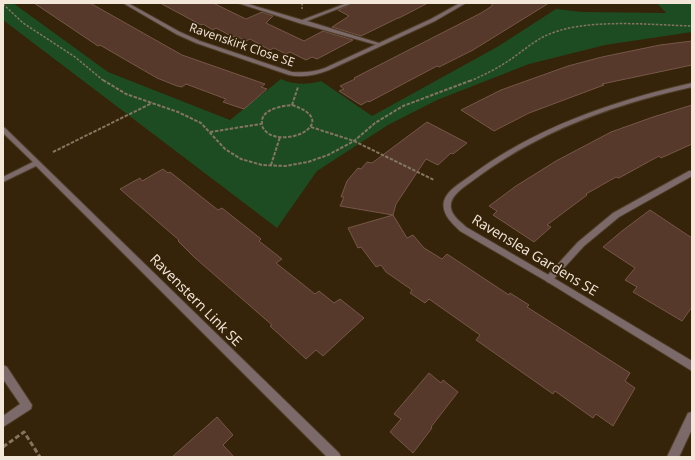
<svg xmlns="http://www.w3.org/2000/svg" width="695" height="460" font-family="'Open Sans',sans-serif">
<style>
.green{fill:#1e4c22}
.building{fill:#56392b;stroke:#765749}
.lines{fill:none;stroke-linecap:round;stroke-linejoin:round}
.lane-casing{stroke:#503e27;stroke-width:2}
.street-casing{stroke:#503e27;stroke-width:2}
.path-far2{stroke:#847560;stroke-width:1.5;stroke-dasharray:2.5 1.5;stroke-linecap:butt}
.path-far1{stroke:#847560;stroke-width:2;stroke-dasharray:3.5 1.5;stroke-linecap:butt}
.path{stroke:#847560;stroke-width:3;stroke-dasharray:5 2.5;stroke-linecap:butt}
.lane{fill:#7b6a69;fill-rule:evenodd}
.street{fill:#7b6a69;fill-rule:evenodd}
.labels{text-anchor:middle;stroke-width:3.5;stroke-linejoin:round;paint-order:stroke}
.far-street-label{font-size:12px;fill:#f3e7d9;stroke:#35230a}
.street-label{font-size:14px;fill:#f3e7d9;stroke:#35230a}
</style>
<rect width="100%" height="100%" fill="#35230a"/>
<path class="green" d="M9 3H13L108 72 230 120 281 79C294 85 308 85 321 81L372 116 497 47 556 9 582 12 666 13 657 3H692V32L605 45 529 64 437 100 388 125 317 171 277 228 3 20V5Z"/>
<g class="building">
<path d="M34 3H90L182 55 265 84 261 87 267 89 244 109 223 102 226 99 186 84 182 87 177 86 157 78 100 45 98 46Z"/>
<path d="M160 3H213L246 19 262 12 273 16 266 23 304 41 323 31 353 40 317 59 312 57 306 60 290 52 286 54 274 48 270 50 250 39 246 41 236 36 233 37 216 28 213 30 203 24 201 25Z"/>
<path d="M354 3H428L399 18H398L361 36 332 27 349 16 338 10Z"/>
<path d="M492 3H549L473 50 439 67 437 66 369 102 368 101 361 105 339 91 344 89 340 86 355 79 354 78 481 13 492 6Z"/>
<path d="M692 41V65L602 84 604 85 529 113 494 131 461 110 501 90 568 66 602 57 660 45Z"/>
<path d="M692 105V144L661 158 659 156 619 178 616 177 586 194 587 195 547 225 551 227 534 242 493 215 497 211 489 206 516 186 556 161 611 132 653 117Z"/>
<path d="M427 122 467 143 453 154 451 153 438 165 426 159 396 204 393 215 407 238 413 235 424 248 442 259 447 254 509 295 510 293 529 305 527 307 630 373 625 381 635 388 613 426 596 414 593 418 555 391 553 394 476 340 480 335 429 299 425 303 410 293 412 290 386 272 381 265 376 267 361 247 358 248 348 228 393 215 340 206 344 197H341L347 181 358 168 361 169 367 162 372 163Z"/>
<path d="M163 169 168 173 170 172 218 210 222 208 261 239 259 241 282 259 276 263 315 294 319 291 334 303 340 299 364 318 323 356 316 350 306 359 270 326 272 325 194 257 178 241 179 240 120 189 140 178 142 181Z"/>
<path d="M650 210 692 238V307L682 321 633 292 637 287 625 280 635 268 603 247 622 231Z"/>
<path d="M429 373 441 383 443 380 458 392 431 427 432 428 413 453 390 432 401 419 394 414Z"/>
<path d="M217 417 233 435 223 445 234 457H172Z"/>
</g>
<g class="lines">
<g class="lane-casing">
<g id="lane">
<path d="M238 3H245L302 20 347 3H353L307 21 382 44 377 45 299 23Z"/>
<path d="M689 171H692V176L619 217 584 246 552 281 549 283 546 281 545 279 546 277 578 242 613 213Z"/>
<path d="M3 365 7 367 32 405 31 409 3 427V416L20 404 3 379Z"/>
</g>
</g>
<g class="street-casing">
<g id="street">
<path d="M123 3H128L180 32 200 41 292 72C303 73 314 72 325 68L431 19 460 3H466L435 21 329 70C316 75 303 78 289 75L196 43 176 34Z"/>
<path d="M692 83V87C615 104 539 131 475 179 466 186 449 195 451 208 452 216 461 222 466 227L552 277 692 361V371L546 281 460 231C452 223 441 214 444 201 447 190 462 182 470 176 536 127 613 101 692 83Z"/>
<path d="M3 127 5 128 339 453 341 457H327L36 166 3 182V177L33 162 3 133Z"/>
<path d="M692 412V429L679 457H667L688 413Z"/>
</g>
</g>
<g class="path-far2">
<path d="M302 3V9"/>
<path d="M3 4 23 23 75 57 104 81"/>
<path d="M470 81C482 76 494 70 505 63 518 55 530 44 543 37 581 17 650 25 692 26"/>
</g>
<g class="path-far1">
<path d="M103 80 126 94 178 112 201 123 225 149 241 159 262 165 285 166 308 162 328 155 354 141 375 123 403 106 472 80"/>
<path d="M292 105C338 120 295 145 271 135 267 133 262 129 262 124 260 109 282 106 292 105Z"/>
<path d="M292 105 298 87"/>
<path d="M311 127 354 141 434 180"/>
<path d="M210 132 261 124"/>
<path d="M53 152 152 103"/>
<path d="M271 165 280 137"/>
</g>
<path class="path" d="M3 447 24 432 40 457"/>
<use href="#lane" class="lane"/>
<use href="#street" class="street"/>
</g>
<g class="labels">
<g class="far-street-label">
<text transform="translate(242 45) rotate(19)" y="4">Ravenskirk Close SE</text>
</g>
<g class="street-label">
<text transform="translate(535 255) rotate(31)" y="5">Ravenslea Gardens SE</text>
<text transform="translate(196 300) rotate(45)" y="5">Ravenstern Link SE</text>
</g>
</g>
<rect width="695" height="460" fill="none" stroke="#f3e7d9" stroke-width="8"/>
</svg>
